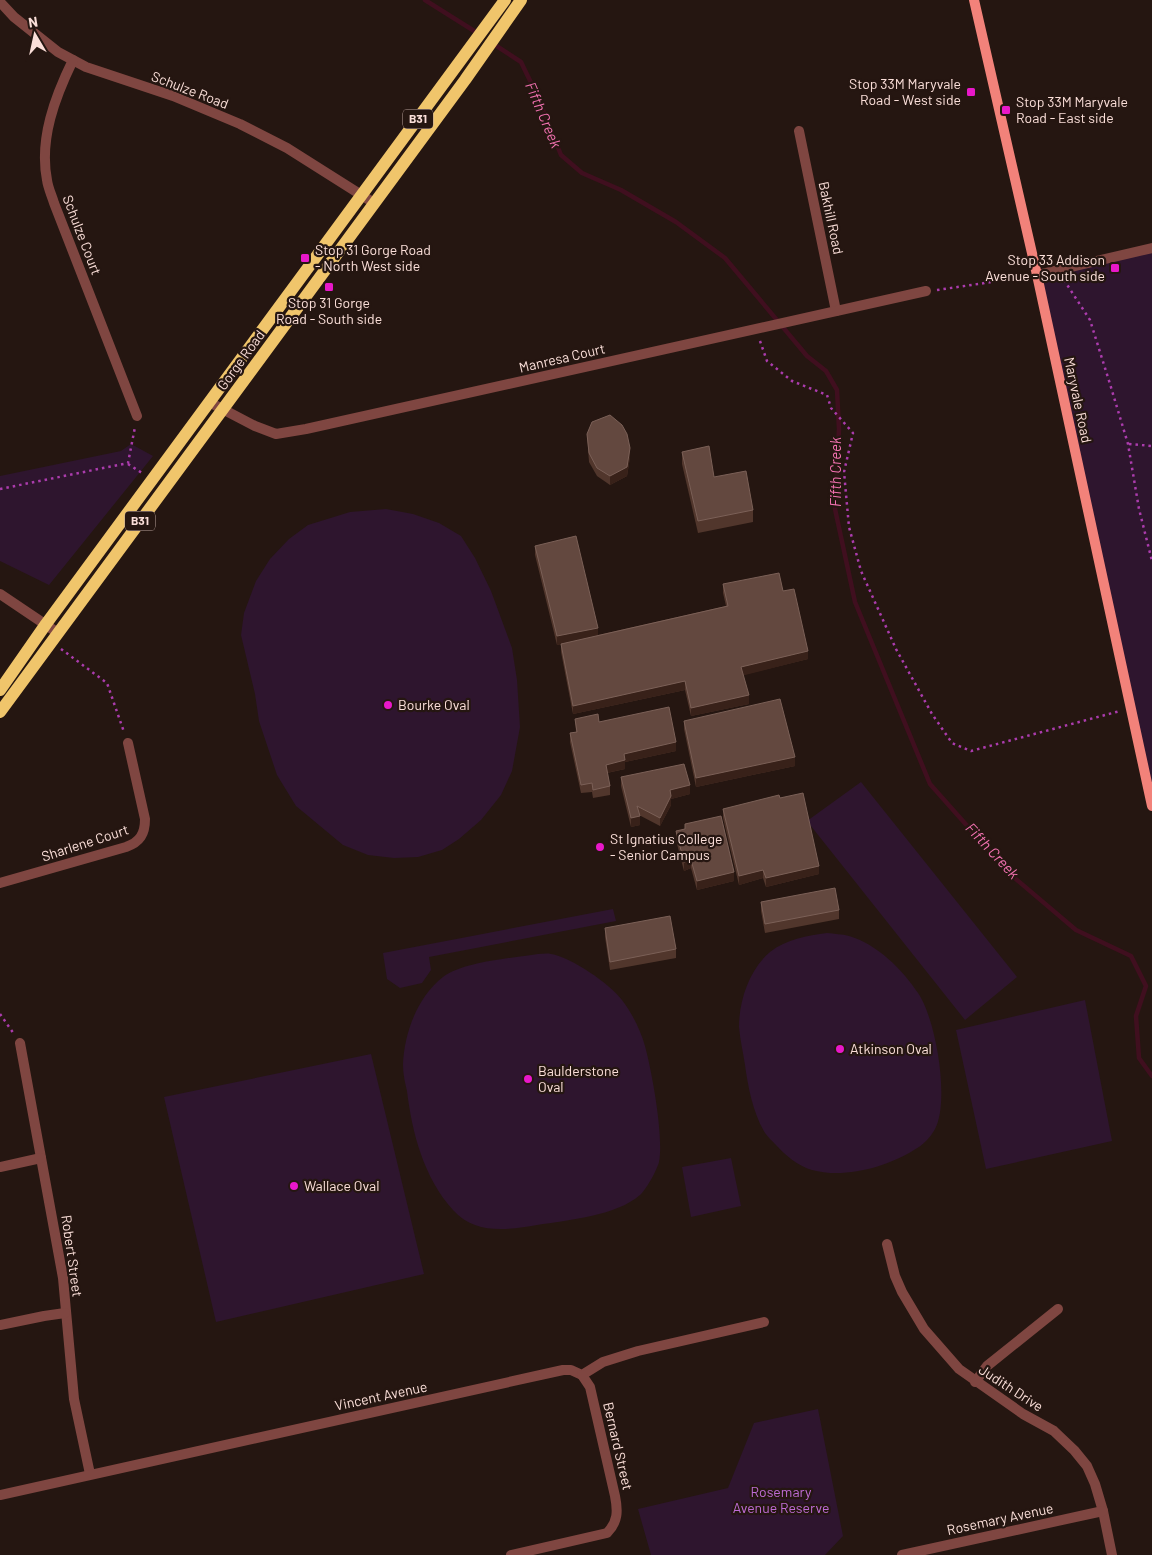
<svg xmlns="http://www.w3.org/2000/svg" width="1152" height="1555" font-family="Barlow,sans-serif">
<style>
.green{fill:#2e152e}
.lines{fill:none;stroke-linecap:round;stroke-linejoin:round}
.stream{stroke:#400f1f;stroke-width:4.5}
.path{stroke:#ab3cad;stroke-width:2.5;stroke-dasharray:2.5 4;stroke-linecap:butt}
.street{stroke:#7f4641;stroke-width:10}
.secondary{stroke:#f2827a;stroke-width:10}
.primary{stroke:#f0c56b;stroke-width:12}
.wall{fill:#51362c}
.shaded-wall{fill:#382119}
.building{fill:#63483f;stroke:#7b6057}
.poi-dot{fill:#e818c9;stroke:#251611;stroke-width:2}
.labels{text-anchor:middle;stroke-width:4.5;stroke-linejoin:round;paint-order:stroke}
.shield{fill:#251611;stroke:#bba39d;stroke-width:1}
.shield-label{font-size:12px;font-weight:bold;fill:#fbdfd9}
.poi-label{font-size:14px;fill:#fbdfd9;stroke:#251611;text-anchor:start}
.street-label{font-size:14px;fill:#fbdfd9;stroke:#251611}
.park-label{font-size:14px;fill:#bf6cd5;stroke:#251611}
.water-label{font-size:15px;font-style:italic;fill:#f171b0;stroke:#251611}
</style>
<rect width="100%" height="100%" fill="#251611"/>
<g class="green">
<path d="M1152 248V806L1037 275Z"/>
<path d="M131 444 153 456 49 585 0 561V476L121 451Z"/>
<path d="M386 509 413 514 439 523 461 536 475 558 491 591 512 648 517 680 520 727 512 771 501 795 481 820 459 839 442 850 418 857 394 858 368 855 343 845 296 806 277 775 259 721 255 694 241 635 244 613 256 581 270 559 289 539 308 525 350 512Z"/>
<path d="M861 782 1017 977 965 1020 807 821Z"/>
<path d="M613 909 616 921 429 957 431 970 422 983 400 988 387 979 383 953Z"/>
<path d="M827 933C834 934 842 934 849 936 877 944 903 970 918 993 936 1019 950 1101 935 1129 930 1138 923 1145 914 1150 887 1167 844 1179 812 1170 798 1166 785 1155 775 1144 772 1141 768 1137 765 1133 753 1113 748 1087 745 1065 743 1052 740 1039 739 1027 739 1001 749 970 770 952 785 940 808 935 827 933Z"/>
<path d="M538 954C542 954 547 953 551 954 571 957 610 984 622 1000 632 1013 641 1031 645 1046 652 1072 664 1137 659 1162 657 1170 646 1190 640 1195 616 1216 568 1220 537 1225 508 1230 475 1235 453 1210 424 1178 412 1133 407 1091 405 1083 403 1074 403 1065 404 1034 417 997 443 977 463 962 512 958 538 954Z"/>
<path d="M1085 1000 1112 1141 986 1169 956 1030Z"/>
<path d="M371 1054 424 1274 216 1322 164 1097Z"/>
<path d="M731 1158 741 1206 691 1217 682 1167Z"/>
<path d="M818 1409 843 1536 825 1555H651L638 1509 728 1488 754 1423Z"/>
</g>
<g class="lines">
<g class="stream">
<path d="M425 0 479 34"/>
<path d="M492 43 521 62 537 95 561 155 582 173 621 190 676 222 725 258 807 356 826 371 837 390 839 429 835 509 855 602 930 784 1010 874 1076 930 1131 956 1146 986 1136 1016 1139 1058 1152 1076"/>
</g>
<g class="path">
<path d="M1064 280 1090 320 1110 384 1128 444 1139 509 1152 561"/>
<path d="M937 290 1026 277"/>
<path d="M760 341 767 361 792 381 827 395 831 408 853 433 844 472 849 527 861 571 896 649 932 714 952 743 971 751 1120 711"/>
<path d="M1129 444 1152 446"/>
<path d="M128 464 142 473"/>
<path d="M0 489 128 463 135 427"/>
<path d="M61 649 107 683 124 732"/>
<path d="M0 1014 14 1034"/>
</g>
<g class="street">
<path d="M0 2 14 17 58 52 86 67 173 96 240 124 287 148 374 203"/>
<path d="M73 60C55 97 39 139 47 180 48 188 52 196 54 203L137 416"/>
<path d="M799 131 836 311"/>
<path d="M1037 275 1152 248"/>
<path d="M209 402 255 426 276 434 306 429 926 291"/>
<path d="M0 594 58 633"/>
<path d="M0 883 126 847C140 842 145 834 145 819L128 743"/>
<path d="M20 1043 63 1278 74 1399 90 1474"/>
<path d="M0 1167 41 1158"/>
<path d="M887 1244 895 1276 902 1292 924 1329 959 1369 1023 1414 1054 1431 1074 1450 1087 1466 1095 1484 1103 1511 1112 1555"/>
<path d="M0 1325 44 1316 65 1313"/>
<path d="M975 1382 987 1366 1058 1309"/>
<path d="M0 1495 563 1370H571L582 1375 603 1362 638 1351 764 1322"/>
<path d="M511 1555 607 1533C618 1522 618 1511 615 1496L590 1387 582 1375"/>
<path d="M902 1555 1103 1511"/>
</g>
<path class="secondary" d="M974 0 1037 275 1152 806"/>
<g class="primary">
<path d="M0 690 46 624 505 0"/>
<path d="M0 712 465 80 521 0"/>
</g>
</g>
<g class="wall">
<path d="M587 434 630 457 627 476 610 485 597 476 589 462Z"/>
<path d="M682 452 714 477 753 510V522L698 533 682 464Z"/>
<path d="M535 546 598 635 726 606 723 593V584L783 591 808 659 743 675 749 704 691 716 685 690 573 714 561 652V644L557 645 535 555Z"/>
<path d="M575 719 599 722 676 751 625 762V769L607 773 610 786V795L593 798 592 792 581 793 570 742V733L576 732Z"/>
<path d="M684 721 795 766 696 787 684 729Z"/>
<path d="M621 777 690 794 671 799V805L660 826 639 815 640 825 631 827 621 786Z"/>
<path d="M780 798 819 874 766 887 763 878 739 885 723 818V809Z"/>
<path d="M676 831 734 881 697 890 691 868 684 871 676 840Z"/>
<path d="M761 902 839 910V919L765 933 761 911Z"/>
<path d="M605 928 676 949V958L610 970 605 937Z"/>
</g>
<g class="shaded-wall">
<path d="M630 448V457L627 476 610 485V476Z"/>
<path d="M598 628V636L557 645V636Z"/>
<path d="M808 651V659L741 676V667Z"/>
<path d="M685 681V690L573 714V706Z"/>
<path d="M749 695V704L691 716V708Z"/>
<path d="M676 742V751L625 762V769L606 773V765L624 754Z"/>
<path d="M795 757V766L696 787V778Z"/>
<path d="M690 785V794L671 799V805L660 826V818L670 790Z"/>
<path d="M640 816V825L631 827V818Z"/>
<path d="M691 860V868L684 871V862Z"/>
<path d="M819 866V874L766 887V878Z"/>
<path d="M763 870V878L739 885V876Z"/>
<path d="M734 872V881L697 890V881Z"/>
</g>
<g class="building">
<path d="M610 415 622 425 627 434 630 448 627 467 610 476 597 468 589 453 587 434 592 422Z"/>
<path d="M709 446 714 477 746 471 753 510 698 521 682 452Z"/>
<path d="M576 536 598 628 557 636 535 546Z"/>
<path d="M779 573 783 591 794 589 808 651 741 667 749 695 691 708 685 681 573 706 561 644 728 606 723 584Z"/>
<path d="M780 699 795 757 696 778 684 721Z"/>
<path d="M669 707 676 742 624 754 625 760 606 765 610 786 593 790 592 783 581 785 570 733 577 732 575 719 598 714 599 722Z"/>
<path d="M684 764 690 785 670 790 671 796 660 818 637 806 640 816 631 818 621 777Z"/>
<path d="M803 793 819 866 766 878 763 870 739 876 723 809 779 795 780 798Z"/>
<path d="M721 816 734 872 697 881 691 860 684 862 676 831 685 829V824Z"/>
<path d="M835 888 839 910 765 924 761 902Z"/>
<path d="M670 916 676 949 610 962 605 928Z"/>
</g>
<g class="poi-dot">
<rect x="966" y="87" width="10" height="10" rx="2.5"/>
<rect x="1001" y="105" width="10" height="10" rx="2.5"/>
<rect x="300" y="253" width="10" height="10" rx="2.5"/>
<rect x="1110" y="263" width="10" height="10" rx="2.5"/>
<rect x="324" y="282" width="10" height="10" rx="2.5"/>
<circle cx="388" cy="705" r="5"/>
<circle cx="600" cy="847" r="5"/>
<circle cx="840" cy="1049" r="5"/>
<circle cx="528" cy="1079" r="5"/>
<circle cx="294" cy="1186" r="5"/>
</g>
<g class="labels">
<g class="shield">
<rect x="403" y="109.5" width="30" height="19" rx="4"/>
<rect x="125" y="511.5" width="30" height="19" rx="4"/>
</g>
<g class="shield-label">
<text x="418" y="123">B31</text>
<text x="140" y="525">B31</text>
</g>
<g class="poi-label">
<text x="961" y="89" text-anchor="end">Stop 33M Maryvale<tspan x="961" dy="16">Road - West side</tspan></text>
<text x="1016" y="107">Stop 33M Maryvale<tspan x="1016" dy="16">Road - East side</tspan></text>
<text x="315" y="255">Stop 31 Gorge Road<tspan x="315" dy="16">- North West side</tspan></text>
<text x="1105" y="265" text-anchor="end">Stop 33 Addison<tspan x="1105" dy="16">Avenue - South side</tspan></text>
<text x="329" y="308" text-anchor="middle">Stop 31 Gorge<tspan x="329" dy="16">Road - South side</tspan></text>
<text x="398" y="710">Bourke Oval</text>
<text x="610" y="844">St Ignatius College<tspan x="610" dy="16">- Senior Campus</tspan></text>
<text x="850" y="1054">Atkinson Oval</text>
<text x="538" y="1076">Baulderstone<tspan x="538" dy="16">Oval</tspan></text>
<text x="304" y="1191">Wallace Oval</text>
</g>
<g class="street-label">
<text transform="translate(190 90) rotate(21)" y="5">Schulze Road</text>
<text transform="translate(831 218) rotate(78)" y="5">Bakhill Road</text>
<text transform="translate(82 235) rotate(69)" y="5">Schulze Court</text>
<text transform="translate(562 358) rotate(-13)" y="5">Manresa Court</text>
<text transform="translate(241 360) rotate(-54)" y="5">Gorge Road</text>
<text transform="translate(1078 400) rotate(78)" y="5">Maryvale Road</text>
<text transform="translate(85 843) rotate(-18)" y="5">Sharlene Court</text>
<text transform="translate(72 1256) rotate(82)" y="5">Robert Street</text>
<text transform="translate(1011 1388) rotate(33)" y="5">Judith Drive</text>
<text transform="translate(381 1396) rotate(-12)" y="5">Vincent Avenue</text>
<text transform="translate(618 1446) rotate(77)" y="5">Bernard Street</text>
<text transform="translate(1000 1519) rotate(-12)" y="5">Rosemary Avenue</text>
</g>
<g class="park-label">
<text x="781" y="1497">Rosemary<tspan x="781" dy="16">Avenue Reserve</tspan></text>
</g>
<g class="water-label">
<text transform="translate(543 115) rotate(67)" y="5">Fifth Creek</text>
<text transform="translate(836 472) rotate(-90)" y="5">Fifth Creek</text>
<text transform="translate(992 851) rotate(47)" y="5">Fifth Creek</text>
</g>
</g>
<g transform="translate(35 35) rotate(351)" stroke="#251611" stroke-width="4" paint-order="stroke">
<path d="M0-4L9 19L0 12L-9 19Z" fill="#fbdfd9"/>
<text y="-8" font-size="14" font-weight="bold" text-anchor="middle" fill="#fbdfd9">N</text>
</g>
</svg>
